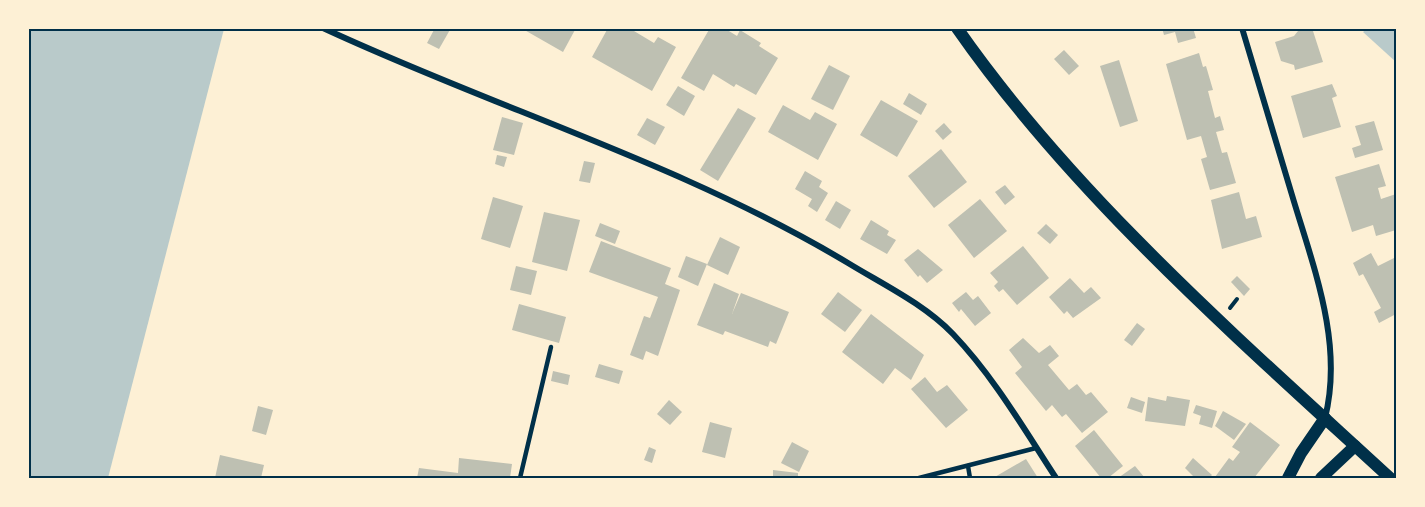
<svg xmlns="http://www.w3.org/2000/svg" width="1425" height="507" font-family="Inter,sans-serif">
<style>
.green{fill:#b9caca}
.building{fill:#bec0b2}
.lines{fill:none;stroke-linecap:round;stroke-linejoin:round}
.path{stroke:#003049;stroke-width:4}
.service{stroke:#003049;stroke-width:4.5}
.minor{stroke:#003049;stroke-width:6}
.secondary{stroke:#003049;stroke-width:12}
.neatline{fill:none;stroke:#003049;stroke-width:2}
</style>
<rect width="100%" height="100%" fill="#fdf0d5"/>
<g class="green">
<path d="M1368 28 1396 29V62L1363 32Z"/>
<path d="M28 29H224L108 478H29Z"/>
</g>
<g class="building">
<path d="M435 28H451L439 49 427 43Z"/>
<path d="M521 28H576L563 52Z"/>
<path d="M608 28H629L654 43 658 37 676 47 652 91 592 57Z"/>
<path d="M710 28H724L737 36 740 30 761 43 759 46 778 58 756 95 736 84 734 87 713 74 704 91 681 78Z"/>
<path d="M1162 28H1193L1196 38 1178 43 1175 32 1164 35Z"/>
<path d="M1306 28 1313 31 1323 62 1295 70 1294 65 1281 61 1275 42 1294 36 1298 31Z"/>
<path d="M1064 50 1079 66 1069 75 1054 59Z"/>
<path d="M1199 53 1203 67 1206 66 1213 90 1208 91 1215 118 1220 116 1224 130 1216 132 1222 153 1227 152 1236 183 1210 190 1201 159 1207 157 1201 136 1187 140 1166 64Z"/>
<path d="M1119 60 1138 121 1120 127 1100 66Z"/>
<path d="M829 65 850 76 833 110 811 99Z"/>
<path d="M1332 84 1337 96 1332 98 1341 127 1303 138 1291 96Z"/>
<path d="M678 86 695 96 684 116 666 105Z"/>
<path d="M909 93 927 104 921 115 903 104Z"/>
<path d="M881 100 918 121 897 157 860 135Z"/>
<path d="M783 105 810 120 815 112 837 124 818 160 768 132Z"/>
<path d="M738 108 756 118 718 181 700 170Z"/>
<path d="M502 117 523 123 514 155 493 150Z"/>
<path d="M647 118 665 127 655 145 637 135Z"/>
<path d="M1374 121 1383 150 1355 158 1352 148 1361 145 1355 126Z"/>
<path d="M944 123 952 132 943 140 935 131Z"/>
<path d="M941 149 967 182 934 208 908 176Z"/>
<path d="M497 155 507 157 504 167 495 164Z"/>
<path d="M584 161 595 163 590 183 579 181Z"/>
<path d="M1379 164 1386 186 1378 188 1381 199 1396 194V230L1376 236 1373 225 1352 232 1335 177Z"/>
<path d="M805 171 822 181 819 187 828 193 817 212 808 206 812 199 795 189Z"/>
<path d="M1005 185 1015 197 1005 205 995 192Z"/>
<path d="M1239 192 1246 219 1256 216 1262 237 1222 249 1211 200Z"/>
<path d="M493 197 523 206 510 248 481 239Z"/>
<path d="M980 199 1007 231 974 258 948 225Z"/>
<path d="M836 201 851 210 840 229 825 220Z"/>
<path d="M544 212 580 220 567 271 532 262Z"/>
<path d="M871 220 889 231 887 235 896 240 887 254 860 239Z"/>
<path d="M600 223 620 231 615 244 595 236Z"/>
<path d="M1046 224 1058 235 1050 244 1037 233Z"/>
<path d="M720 237 740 247 728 275 707 265Z"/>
<path d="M601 241 671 268 665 284 680 290 658 356 646 351 643 360 630 355 644 316 650 318 658 297 589 272Z"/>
<path d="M1023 246 1049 278 1017 305 1003 289 999 292 994 286 998 282 990 273Z"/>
<path d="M918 249 943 270 927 283 920 275 918 277 904 260Z"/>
<path d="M1371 253 1378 266 1396 257V314L1379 323 1374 312 1381 308 1363 274 1359 276 1353 263Z"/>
<path d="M686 256 707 264 698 286 678 277Z"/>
<path d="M516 266 537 271 531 295 510 290Z"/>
<path d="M1237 276 1250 289 1244 296 1231 282Z"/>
<path d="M1070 278 1084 293 1091 287 1101 298 1073 318 1067 311 1064 314 1049 297Z"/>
<path d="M714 283 739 294 732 314 741 293 789 312 776 344 770 341 768 347 725 331 723 335 697 325Z"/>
<path d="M838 292 862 310 845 332 821 314Z"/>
<path d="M966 292 973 300 978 296 991 313 975 326 961 309 959 312 952 303Z"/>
<path d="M519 304 566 317 559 343 512 330Z"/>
<path d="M871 314 924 355 911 380 895 368 883 384 842 352Z"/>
<path d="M1137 323 1145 329 1132 346 1124 340Z"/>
<path d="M1023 338 1039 353 1050 345 1059 356 1048 365 1069 390 1077 384 1086 395 1091 392 1108 412 1082 433 1066 414 1062 417 1052 405 1046 411 1015 373 1022 367 1009 350Z"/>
<path d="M599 364 623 371 619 384 595 377Z"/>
<path d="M553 371 570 375 568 385 551 381Z"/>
<path d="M925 377 937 392 947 385 968 410 946 428 911 389Z"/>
<path d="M1167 396 1190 400 1185 426 1145 421 1148 397 1166 401Z"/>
<path d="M1131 397 1145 402 1142 413 1127 408Z"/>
<path d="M669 400 682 412 670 425 657 414Z"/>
<path d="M1196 405 1217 411 1212 428 1199 424 1201 416 1193 413Z"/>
<path d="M258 406 273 410 266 435 252 431Z"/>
<path d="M1223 411 1246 424 1234 440 1215 426Z"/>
<path d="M710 422 732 428 725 458 702 452Z"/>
<path d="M1250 422 1280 445 1254 478H1217L1215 477 1229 458 1233 461 1240 452 1232 447Z"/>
<path d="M1094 430 1123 466 1108 478H1101L1075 446Z"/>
<path d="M792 442 809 451 799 472 781 463Z"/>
<path d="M649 447 656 450 652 463 644 460Z"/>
<path d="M220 455 264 465 261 478H215Z"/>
<path d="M459 458 512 464 510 478H417L419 468 458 473Z"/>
<path d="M1193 458 1212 475 1209 478H1195L1185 468Z"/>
<path d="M1026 459 1038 478H993Z"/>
<path d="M1135 466 1145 478H1118Z"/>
<path d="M773 470 798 473V478H773Z"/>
</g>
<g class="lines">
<path class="path" d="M1230 308 1237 299"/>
<g class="service">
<path d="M968 466 970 478"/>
<path d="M520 478 551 347"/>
<path d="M919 478 1036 448"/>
</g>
<g class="minor">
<path d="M323 28C497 109 683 164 848 263 884 285 924 304 953 334 994 377 1024 429 1056 478"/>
<path d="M1242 28C1259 84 1275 139 1292 195 1313 266 1344 343 1325 418"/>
</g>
<g class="secondary">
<path d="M957 28C1074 196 1240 340 1390 478"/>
<path d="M1288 478 1301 453 1325 418"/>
<path d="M1321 478 1355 446"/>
</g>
</g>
<rect width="1425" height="507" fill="none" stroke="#fdf0d5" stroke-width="60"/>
<rect x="30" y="30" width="1365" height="447" class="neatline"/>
</svg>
